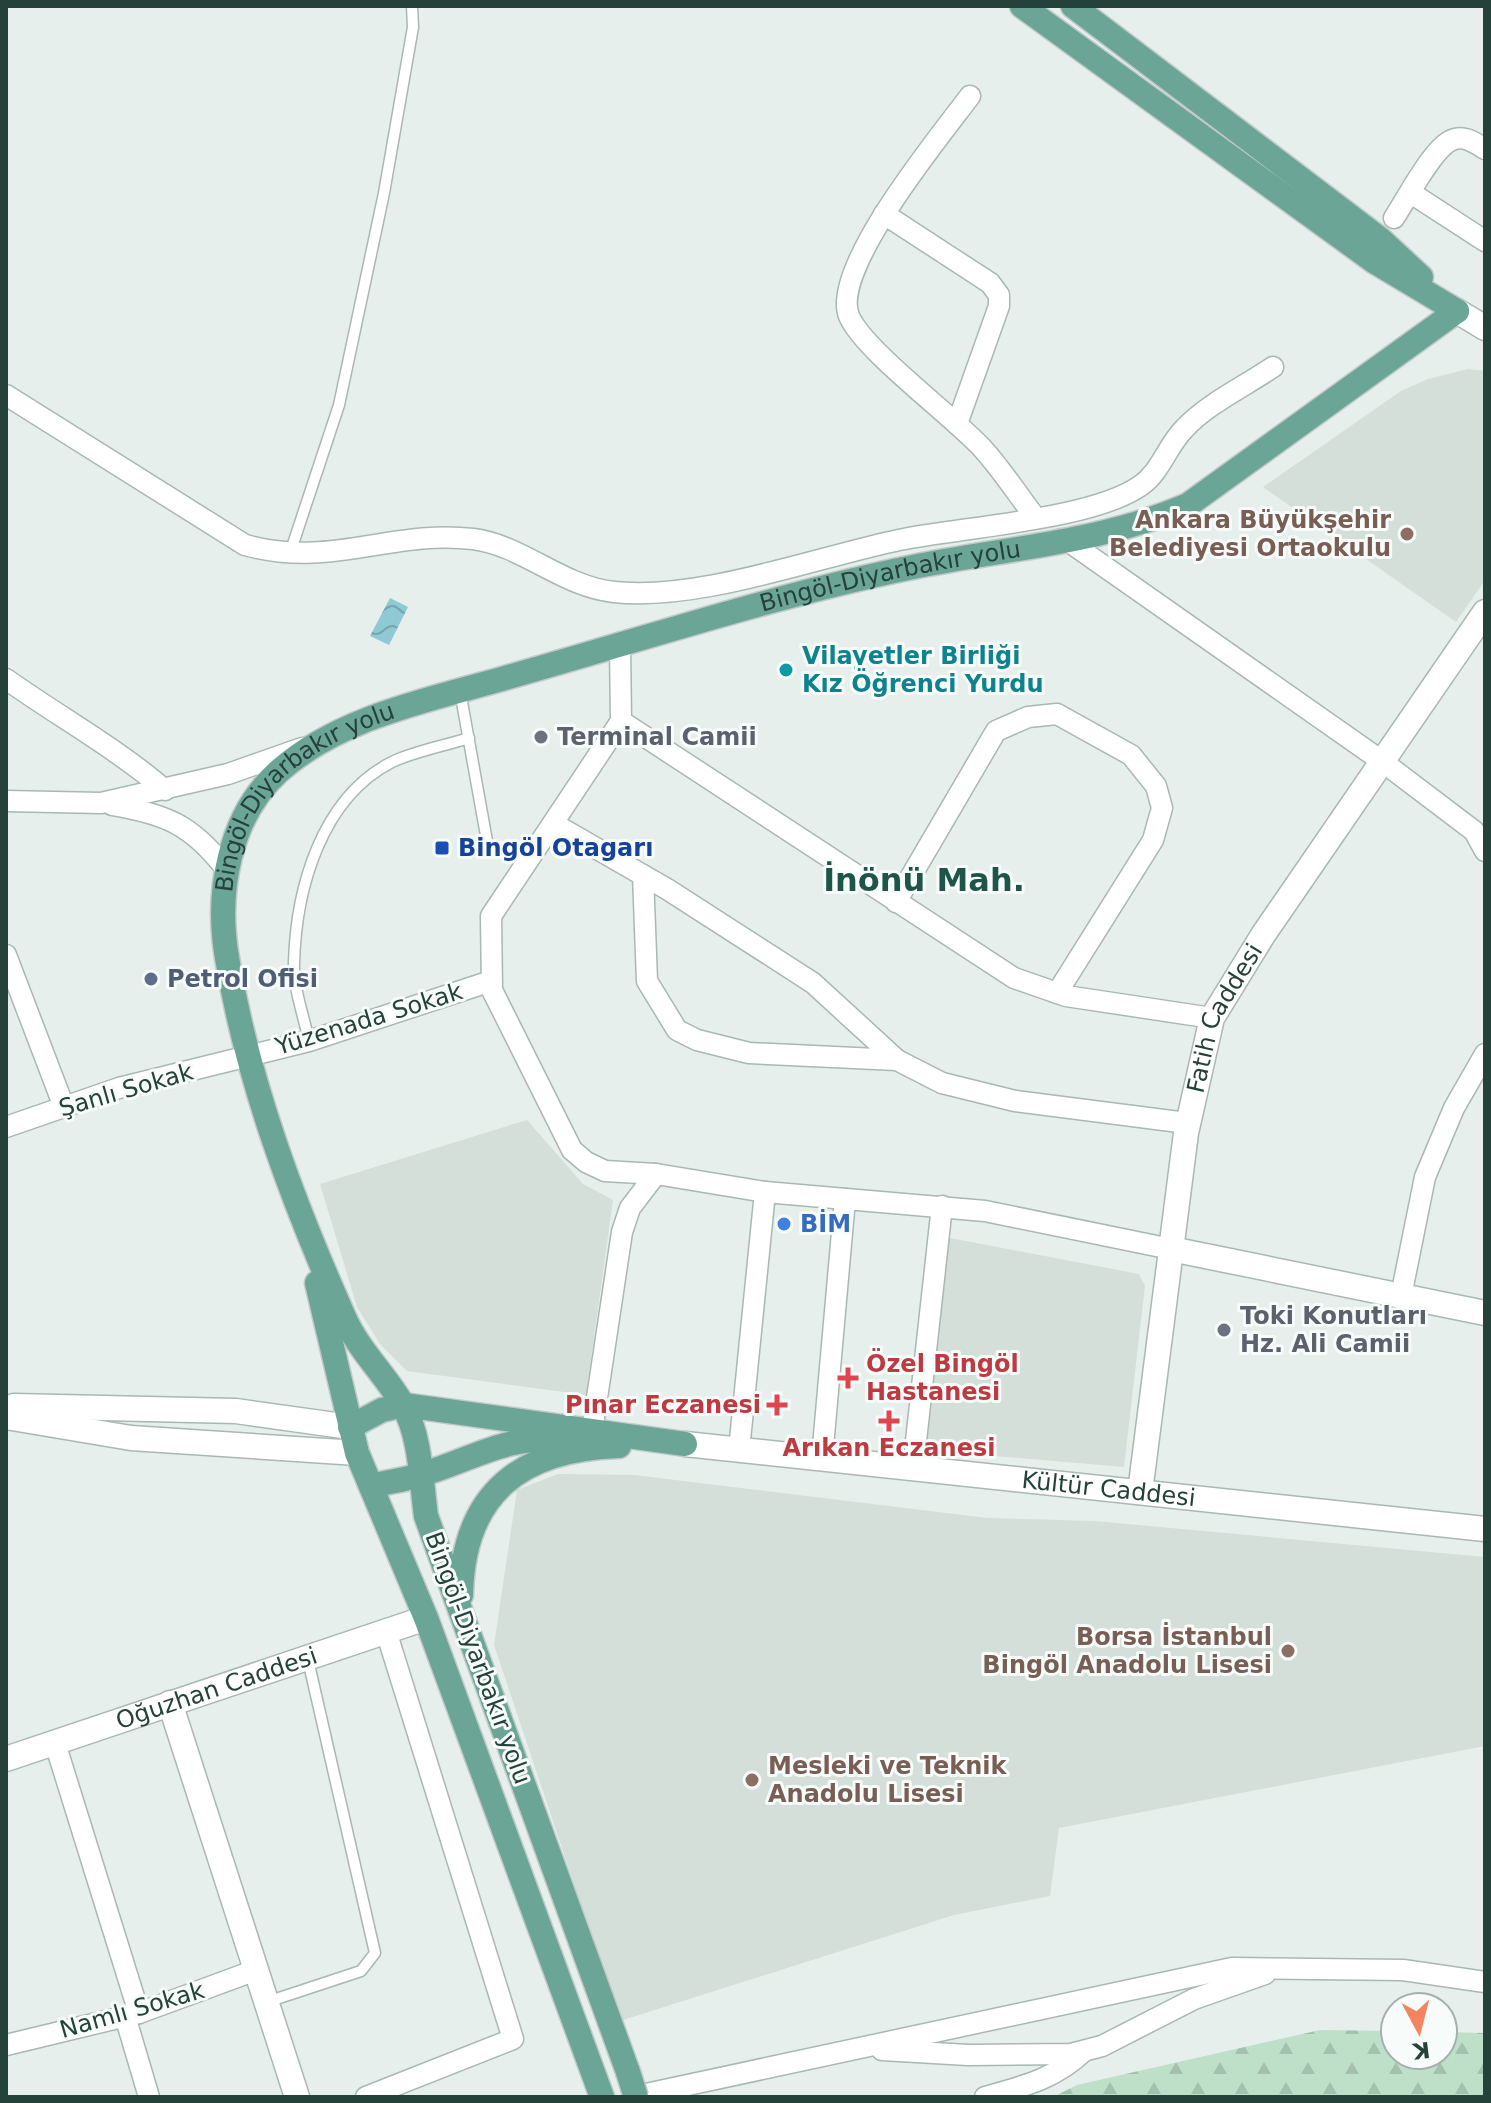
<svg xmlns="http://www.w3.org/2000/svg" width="1491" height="2103" font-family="'DejaVu Sans',sans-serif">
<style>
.built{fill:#d4dfda}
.forest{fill:url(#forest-firs)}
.water{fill:url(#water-waves)}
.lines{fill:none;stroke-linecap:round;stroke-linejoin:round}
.service-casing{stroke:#a8b8b2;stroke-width:13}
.minor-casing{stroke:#a8b8b2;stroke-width:23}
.tertiary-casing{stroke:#a8b8b2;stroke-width:27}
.primary-casing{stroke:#c2cac8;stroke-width:27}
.service{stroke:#fff;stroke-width:10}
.minor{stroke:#fff;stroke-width:20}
.tertiary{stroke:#fff;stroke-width:24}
.primary{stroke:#6aa596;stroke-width:24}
.primary-bridge-casing{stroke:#c2cac8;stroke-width:27;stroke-linecap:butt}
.primary-bridge{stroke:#6aa596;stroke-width:24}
.education-dot{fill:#8d6e63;stroke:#f7fbf9;stroke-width:3}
.culture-dot{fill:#0f9aa8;stroke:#f7fbf9;stroke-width:3}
.worship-dot{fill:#6b7280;stroke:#f7fbf9;stroke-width:3}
.transit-dot{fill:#1a4fb4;stroke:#f7fbf9;stroke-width:3}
.service-dot{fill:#5c6f8a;stroke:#f7fbf9;stroke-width:3}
.shop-dot{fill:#3f7fe0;stroke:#f7fbf9;stroke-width:3}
.health-dot{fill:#e0444e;stroke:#f7fbf9;stroke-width:3}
.labels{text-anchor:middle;stroke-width:6;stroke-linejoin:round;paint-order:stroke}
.education-label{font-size:24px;font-weight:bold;fill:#785e54;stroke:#f7fbf9;text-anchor:end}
.street-label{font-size:24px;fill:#24423a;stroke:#f7fbf9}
.culture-label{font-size:24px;font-weight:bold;fill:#0d838f;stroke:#f7fbf9;text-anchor:start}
.worship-label{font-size:24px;font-weight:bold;fill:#5b616d;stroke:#f7fbf9;text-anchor:start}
.transit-label{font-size:24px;font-weight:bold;fill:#164399;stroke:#f7fbf9;text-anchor:start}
.service-label{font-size:24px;font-weight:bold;fill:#4e5e75;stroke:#f7fbf9;text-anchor:start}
.shop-label{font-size:24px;font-weight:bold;fill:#366cbe;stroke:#f7fbf9;text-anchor:start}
.health-label{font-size:24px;font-weight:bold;fill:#be3a42;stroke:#f7fbf9;text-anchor:start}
.district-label{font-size:32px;font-weight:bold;fill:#1f5548;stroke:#f7fbf9}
</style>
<defs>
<pattern id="forest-firs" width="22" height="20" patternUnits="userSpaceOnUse" patternTransform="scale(2)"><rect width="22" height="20" fill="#bfe0c8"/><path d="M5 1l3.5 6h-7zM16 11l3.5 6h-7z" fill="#a4c1ad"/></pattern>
<pattern id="water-waves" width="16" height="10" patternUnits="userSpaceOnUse" patternTransform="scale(2)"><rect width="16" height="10" fill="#8ec9d4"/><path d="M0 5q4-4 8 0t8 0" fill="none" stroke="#74a5ad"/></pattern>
</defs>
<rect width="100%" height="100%" fill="#e6efeb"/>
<g class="built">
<path d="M1468 369 1485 371V580L1456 622 1263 487 1401 391 1428 379Z"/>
<path d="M527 1120 583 1184 613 1200 586 1395 407 1371 380 1344 357 1307 320 1184Z"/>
<path d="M945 1237 1139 1274 1145 1286 1124 1467 924 1450Z"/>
<path d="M558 1474 634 1475 987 1518 1095 1521 1485 1557V1746L1059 1828 1050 1896 954 1915 620 2021 494 1645 517 1490Z"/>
</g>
<path class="forest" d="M1320 2030 1395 2031V2055H1443V2032L1485 2033V2097H1053L1077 2085Z"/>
<path class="water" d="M390 598 408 607 389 645 370 636Z"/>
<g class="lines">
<g class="service-casing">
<g id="service">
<path d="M290 553 339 405 384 193 413 27 412 6"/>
<path d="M460 691 489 852"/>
<path d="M309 1041C304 1017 293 987 294 963 296 889 321 798 392 762 415 751 444 746 469 738"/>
<path d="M267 2002 361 1971 375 1953 308 1660"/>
</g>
</g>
<g class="minor-casing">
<g id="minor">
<path d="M970 96C941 135 830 269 849 316 863 350 954 417 983 449 1002 470 1018 495 1035 517"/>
<path d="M1411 193 1485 241"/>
<path d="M884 214 990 283 999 295V306L957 424"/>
<path d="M1394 218C1406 200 1432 150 1450 141 1463 134 1474 142 1485 149"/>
<path d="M6 395 245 545C331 569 392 529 473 539 522 545 563 587 614 592 699 601 814 558 899 540 961 527 1091 520 1140 486 1161 472 1167 446 1184 429 1207 404 1245 386 1273 367"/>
<path d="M1068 541 1383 762 1474 831 1485 851"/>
<path d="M620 646 621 721 491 916 492 990 572 1150 586 1162 605 1171 656 1174 765 1192 985 1211 1171 1249"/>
<path d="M6 679C58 716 116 748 165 790"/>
<path d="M621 721 1014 978 1066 996 1212 1018"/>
<path d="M6 801 101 803 228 774 302 748"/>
<path d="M112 805C166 814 192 825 226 869"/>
<path d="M554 824 667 889 813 983 897 1060 942 1083 1015 1101 1187 1123"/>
<path d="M643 875 647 981 677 1030 697 1040 749 1053 897 1060"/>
<path d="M896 902 996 731 1028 717 1057 714 1131 755 1156 786 1162 808 1153 840 1057 993"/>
<path d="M6 955 64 1107"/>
<path d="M6 1127 119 1088 309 1041 491 981"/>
<path d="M1401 1296 1425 1177 1454 1108 1485 1054"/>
<path d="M592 1431 622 1232 630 1208 656 1174"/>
<path d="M739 1450 765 1192"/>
<path d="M822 1458 845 1199"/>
<path d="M913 1468 942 1206"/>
<path d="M55 1743 139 2013"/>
<path d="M125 2016 149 2097"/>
<path d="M6 2045 139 2013 256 1970"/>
<path d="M882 2050 968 2055 1071 2054 1102 2046 1194 1999 1265 1974"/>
<path d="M366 2097 513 2039 386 1631"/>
<path d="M632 2097 1232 1968 1403 1970 1485 1982"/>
<path d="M985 2097C1024 2086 1055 2079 1084 2051"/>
</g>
</g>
<g class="tertiary-casing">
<g id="tertiary">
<path d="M1457 311 1485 328"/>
<path d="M1171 1249 1485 1313"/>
<path d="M14 1406 236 1411 350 1427"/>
<path d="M6 1417 131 1438 357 1453"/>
<path id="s1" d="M685 1444 1485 1529"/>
<path id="s2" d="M1140 1492 1186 1133 1212 1018 1263 935 1485 612"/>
<path d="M170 1703 297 2097"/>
<path id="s3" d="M6 1759 426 1618"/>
</g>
</g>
<g class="primary-casing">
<g id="primary">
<path d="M1022 6 1375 262 1457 311"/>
<path d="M1073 6 1380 239 1421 277"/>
<path d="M317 1283 357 1453 426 1618 602 2097"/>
<path d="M350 1427 382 1410 404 1405 685 1444"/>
<path d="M371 1486C387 1482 404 1480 420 1475 477 1458 503 1435 567 1440"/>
<path d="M461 1595C463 1493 521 1449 619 1446"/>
<path id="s4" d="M628 2072 426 1516C421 1481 421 1437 403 1405 385 1374 359 1351 344 1317 293 1202 248 1083 227 958 216 894 228 817 279 771 340 717 429 700 505 678 640 640 776 595 913 567 1006 548 1100 543 1188 505L1457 311"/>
</g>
</g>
<use href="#service" class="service"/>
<use href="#minor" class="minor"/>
<use href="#tertiary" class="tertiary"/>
<use href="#primary" class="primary"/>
<g class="primary-bridge-casing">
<path id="primary-bridge" d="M628 2072 636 2097"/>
</g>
<use href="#primary-bridge" class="primary-bridge"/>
</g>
<g class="education-dot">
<circle cx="1407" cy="534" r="8"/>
<circle cx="1288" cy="1651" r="8"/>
<circle cx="752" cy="1780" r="8"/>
</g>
<circle class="culture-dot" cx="786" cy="670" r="8"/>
<g class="worship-dot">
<circle cx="541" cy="737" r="8"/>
<circle cx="1224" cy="1330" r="8"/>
</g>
<rect class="transit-dot" x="434" y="840" width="16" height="16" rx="4"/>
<circle class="service-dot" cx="151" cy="979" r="8"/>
<circle class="shop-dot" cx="784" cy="1224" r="8"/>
<g class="health-dot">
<path d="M844 1366h8v8h8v8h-8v8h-8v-8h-8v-8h8z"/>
<path d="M773 1393h8v8h8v8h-8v8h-8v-8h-8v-8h8z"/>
<path d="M885 1409h8v8h8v8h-8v8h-8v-8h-8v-8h8z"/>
</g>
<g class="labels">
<g class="education-label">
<text x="1391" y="528">Ankara Büyükşehir<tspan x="1391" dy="28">Belediyesi Ortaokulu</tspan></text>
<text x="1272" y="1645">Borsa İstanbul<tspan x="1272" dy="28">Bingöl Anadolu Lisesi</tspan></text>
<text x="768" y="1774" text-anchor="start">Mesleki ve Teknik<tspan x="768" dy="28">Anadolu Lisesi</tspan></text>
</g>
<g class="street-label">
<text dy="8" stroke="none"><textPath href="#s4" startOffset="2038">Bingöl-Diyarbakır yolu</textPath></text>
<text dy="8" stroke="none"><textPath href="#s4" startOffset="1390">Bingöl-Diyarbakır yolu</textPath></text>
<text transform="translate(369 1019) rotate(-17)" y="8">Yüzenada Sokak</text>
<text dy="8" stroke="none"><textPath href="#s2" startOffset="484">Fatih Caddesi</textPath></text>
<text transform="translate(126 1090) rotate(-16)" y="8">Şanlı Sokak</text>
<text dy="8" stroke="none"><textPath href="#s1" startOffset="426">Kültür Caddesi</textPath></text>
<text transform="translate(478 1658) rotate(70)" y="8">Bingöl-Diyarbakır yolu</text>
<text dy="8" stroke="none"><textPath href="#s3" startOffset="222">Oğuzhan Caddesi</textPath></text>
<text transform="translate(132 2010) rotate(-16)" y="8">Namlı Sokak</text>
</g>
<g class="culture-label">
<text x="802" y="664">Vilayetler Birliği<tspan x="802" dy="28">Kız Öğrenci Yurdu</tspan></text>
</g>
<g class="worship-label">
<text x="557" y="745">Terminal Camii</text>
<text x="1240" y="1324">Toki Konutları<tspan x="1240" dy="28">Hz. Ali Camii</tspan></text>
</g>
<g class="transit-label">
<text x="458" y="856">Bingöl Otagarı</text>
</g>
<g class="service-label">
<text x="167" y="987">Petrol Ofisi</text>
</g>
<g class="shop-label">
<text x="800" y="1232">BİM</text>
</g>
<g class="health-label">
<text x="866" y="1372">Özel Bingöl<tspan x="866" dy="28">Hastanesi</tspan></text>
<text x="761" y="1413" text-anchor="end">Pınar Eczanesi</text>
<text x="889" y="1456" text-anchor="middle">Arıkan Eczanesi</text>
</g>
<g class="district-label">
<text x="924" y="891">İnönü Mah.</text>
</g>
</g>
<rect width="1491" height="2103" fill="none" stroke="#24423a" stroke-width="16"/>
<g transform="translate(1419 2031) rotate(173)"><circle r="38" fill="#f7fbf9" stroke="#a3b1ad" stroke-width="2"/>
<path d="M0-6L14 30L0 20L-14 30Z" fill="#f4845f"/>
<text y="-12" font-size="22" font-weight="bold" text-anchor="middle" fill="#24423a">K</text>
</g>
</svg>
